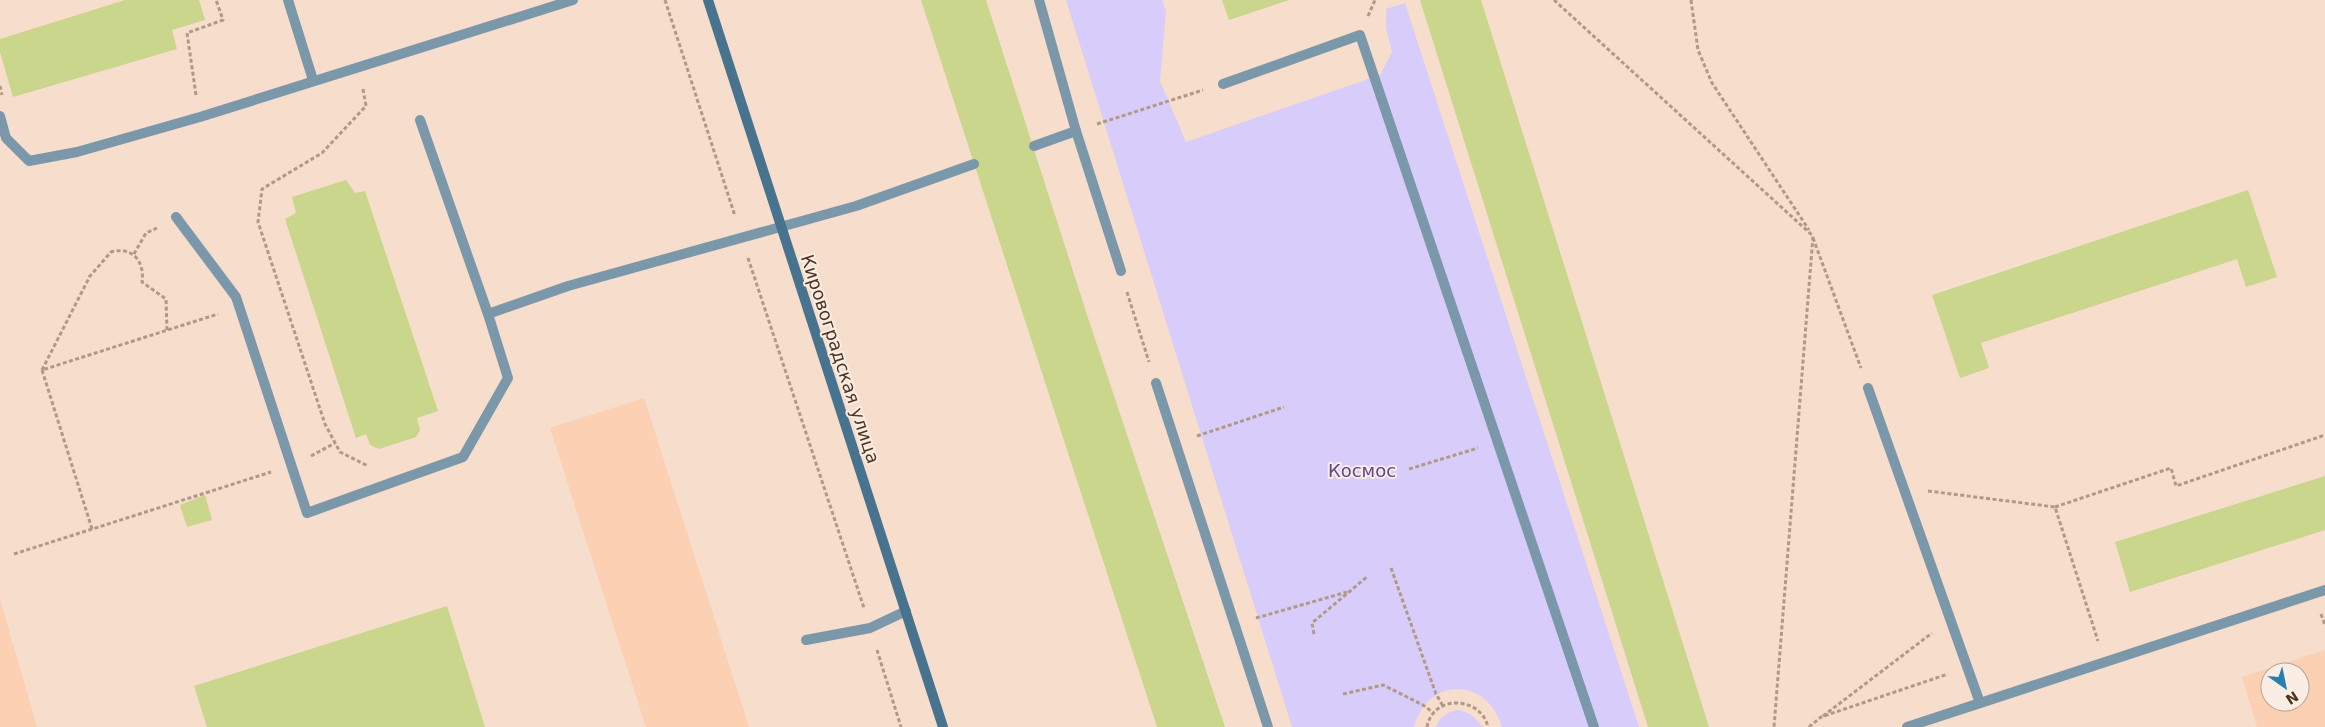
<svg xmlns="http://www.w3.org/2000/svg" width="2325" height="727" font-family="'DejaVu Sans',sans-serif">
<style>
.built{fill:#fbd0b3;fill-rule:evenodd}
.green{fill:#d7ccfa}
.building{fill:#c9d68c}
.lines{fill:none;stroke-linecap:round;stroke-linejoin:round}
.path{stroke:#b29986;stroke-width:3;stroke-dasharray:4 2.5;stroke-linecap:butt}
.lane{stroke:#7b97aa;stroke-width:10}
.secondary{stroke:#47738e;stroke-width:10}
.labels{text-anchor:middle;stroke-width:4;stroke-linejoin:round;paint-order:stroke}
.street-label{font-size:18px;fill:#4d3421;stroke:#faede4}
.park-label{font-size:18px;fill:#5f4494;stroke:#faede4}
</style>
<rect width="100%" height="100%" fill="#f7ddcb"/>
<g class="built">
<path d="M644 398 749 727H646L550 428Z"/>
<path d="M0 599 37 727H0Z"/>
<path d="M2325 650V727H2257L2242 677ZM2270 672H2300V702H2270Z"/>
</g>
<g class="green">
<path d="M1066 0H1162L1166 11 1160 81 1186 142 1380 75 1392 52 1386 28V9L1405 3 1639 727H1502C1487 677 1428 676 1414 727H1292Z"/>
<path d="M1457 710C1469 712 1475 716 1482 727H1436C1440 717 1446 713 1457 710Z"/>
</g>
<g class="building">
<path d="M125 0H199L205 20 172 30 177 49 13 97 0 52V39Z"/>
<path d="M921 0H986L1090 324 1225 727H1157Z"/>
<path d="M1222 0H1289L1229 20Z"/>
<path d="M1420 0H1481L1709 727H1648Z"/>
<path d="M346 180 355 193 365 191 438 411 417 418 420 430 416 437 379 449 370 445 366 434 356 438 285 219 296 213 292 197Z"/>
<path d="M2248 190 2277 277 2246 287 2237 259 1981 343 1989 368 1960 378 1932 295Z"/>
<path d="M2325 476V530L2130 592 2115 542Z"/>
<path d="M205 495 212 520 187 527 180 505Z"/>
<path d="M447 606 485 727H207L194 686Z"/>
</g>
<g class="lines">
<g class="path">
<path d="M665 0 735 216"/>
<path d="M1554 0 1813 236 1774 727"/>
<path d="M1691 0 1698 50 1712 83 1809 230"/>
<path d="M1368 16 1375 0"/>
<path d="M0 86 2 95"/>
<path d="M363 89 366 106 322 153 262 189 258 222 325 424 340 452 368 466"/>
<path d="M196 95 187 33 223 20 216 0"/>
<path d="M1097 124 1203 90"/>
<path d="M1813 238 1861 368"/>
<path d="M134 254 146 233 157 228"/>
<path d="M748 258 864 608"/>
<path d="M1127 292 1149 362"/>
<path d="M42 370 90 276 111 252C132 246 145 261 142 282L166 299 167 331"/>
<path d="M1197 436 1284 407"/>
<path d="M311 456 335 443"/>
<path d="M1409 469 1478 448"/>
<path d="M1928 491 2055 507 2098 641"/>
<path d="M2055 507 2171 468 2176 486 2325 435"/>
<path d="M92 529 42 370 218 314"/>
<path d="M14 554 271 472"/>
<path d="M1391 568 1436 694 1443 706"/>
<path d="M2321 614 2325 625"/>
<path d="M1256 618 1347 592"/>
<path d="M1314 634 1312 623 1368 576"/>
<path d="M877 650 901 727"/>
<path d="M1343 694 1383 685 1423 705 1434 713"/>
<path d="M1823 716 1932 633"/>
<path d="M1427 727C1433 694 1481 696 1488 727"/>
<path d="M1809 727 1821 717 1948 674"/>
</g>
<g class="lane">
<path d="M288 0 313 80"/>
<path d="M1039 0 1076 131 1121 271"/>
<path d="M1223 84 1360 35 1594 727"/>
<path d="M0 116 6 138 29 161 77 152 200 117 573 0"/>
<path d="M420 120 488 314"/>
<path d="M1034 146 1076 131"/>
<path d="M176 217 236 297 307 513 463 457 508 378 488 314 568 286 856 206 974 164"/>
<path d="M1156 383 1268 727"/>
<path d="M1868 388 1980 703"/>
<path d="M806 640 870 628 906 611"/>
<path d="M1907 727 2325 590"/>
</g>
<path class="secondary" d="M708 0 943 727"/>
</g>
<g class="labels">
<g class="street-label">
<text transform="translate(840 359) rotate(72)" y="6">Кировоградская улица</text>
</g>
<g class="park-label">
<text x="1362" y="477">Космос</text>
</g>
</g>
<g transform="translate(2285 687) rotate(147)"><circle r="24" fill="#faede4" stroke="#b5a396"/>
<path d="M0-4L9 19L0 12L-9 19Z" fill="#277fae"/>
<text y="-8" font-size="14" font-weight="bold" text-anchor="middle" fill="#4d3421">N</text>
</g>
</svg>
